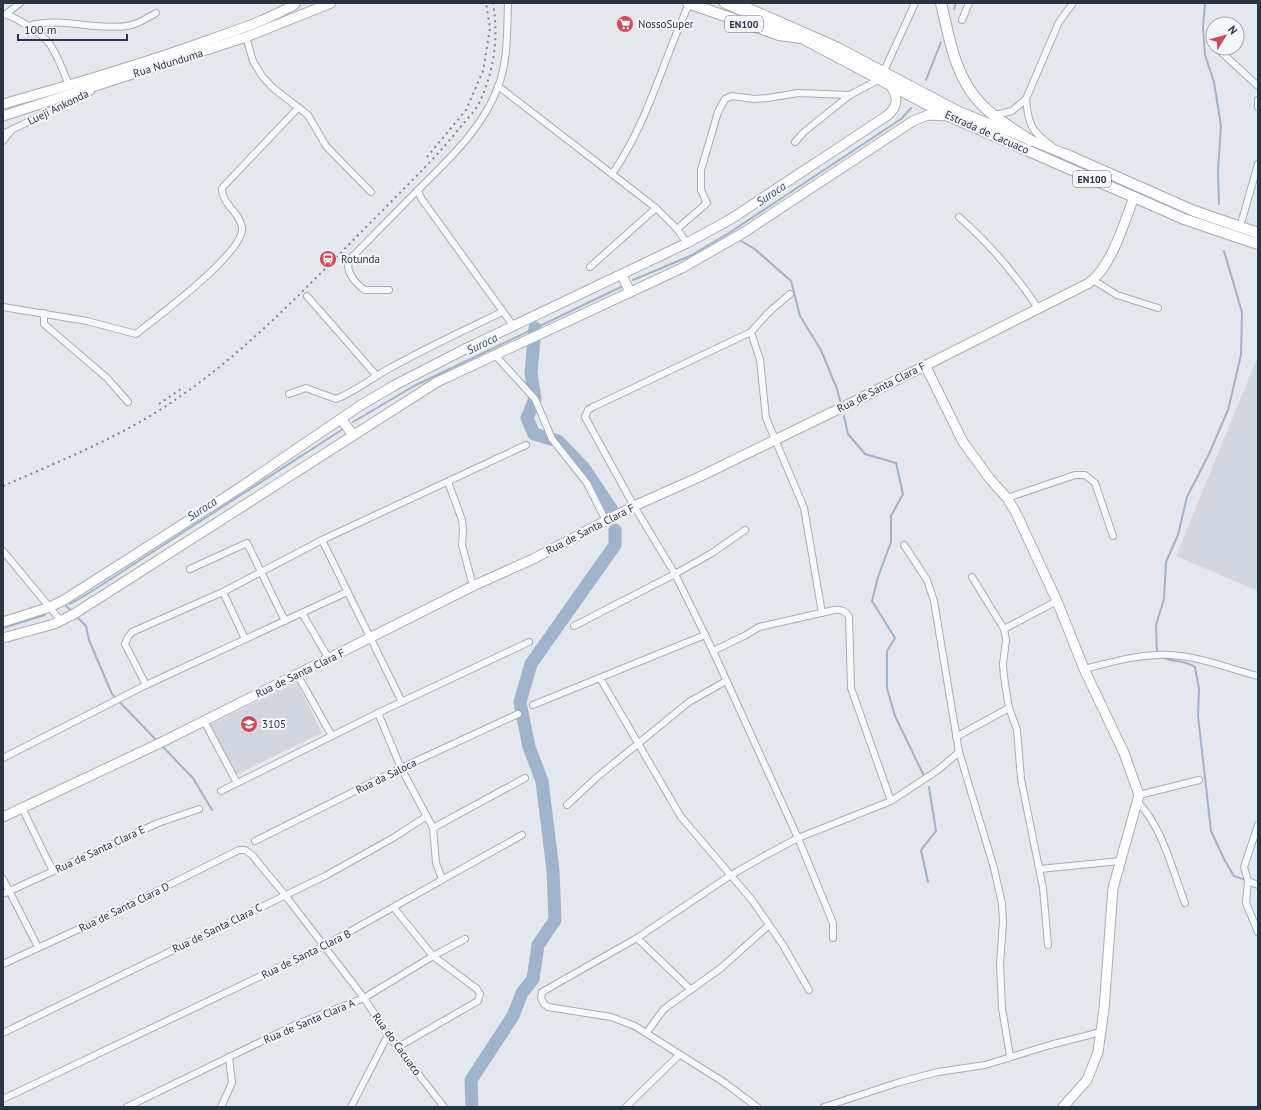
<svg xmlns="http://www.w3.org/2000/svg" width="1261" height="1110" font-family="'PT Sans',sans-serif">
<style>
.built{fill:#d2d6de}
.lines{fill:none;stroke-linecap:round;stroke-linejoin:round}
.stream{stroke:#9fb4cc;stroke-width:2}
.river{stroke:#9fb4cc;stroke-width:13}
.street-casing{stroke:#a9aeb7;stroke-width:8}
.secondary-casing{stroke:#a9aeb7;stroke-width:11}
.primary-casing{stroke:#a3abb8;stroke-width:12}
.street{stroke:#f7f8fa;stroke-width:6}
.secondary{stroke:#fff;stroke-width:9}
.primary{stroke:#fff;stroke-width:10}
.rail{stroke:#7d8696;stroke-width:2;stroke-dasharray:2 4;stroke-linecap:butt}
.labels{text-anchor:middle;stroke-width:4;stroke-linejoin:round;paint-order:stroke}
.shield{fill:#f4f6f9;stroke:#676e7b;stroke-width:1}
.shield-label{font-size:10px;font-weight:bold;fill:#2b3445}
.poi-label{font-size:11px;fill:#2b3445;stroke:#f4f6f9;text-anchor:start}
.street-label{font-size:11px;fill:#2b3445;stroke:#f4f6f9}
.water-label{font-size:12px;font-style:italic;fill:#34527a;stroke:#f4f6f9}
</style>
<rect width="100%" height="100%" fill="#e4e7ec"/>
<g class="built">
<path d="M1258 356V591L1176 556Z"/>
<path d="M297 682 322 733 235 775 210 725Z"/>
</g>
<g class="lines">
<g class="stream">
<path d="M1205 3 1203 28 1205 55 1214 82 1221 126 1218 170 1219 204"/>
<path d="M954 9 956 3"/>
<path d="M926 80 941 42"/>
<path d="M738 239 756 250 791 281 800 316 821 350 837 389 841 404"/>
<path d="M633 280 690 256 729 233 901 119 911 108"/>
<path d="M844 416 848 434 865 454 896 463 903 494 891 516V542L878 577 872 601 895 638 887 651V688L895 716 925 778"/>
<path d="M353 422 414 386 621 287"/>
<path d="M70 604 89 593 343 429"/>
<path d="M66 606 72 611"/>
<path d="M76 616 86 626 89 640 112 694 158 742"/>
<path d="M3 628 45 615"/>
<path d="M1157 654 1156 625 1164 599 1166 562 1178 535 1187 497 1209 454 1228 410 1241 355 1242 312 1224 251"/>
<path d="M1163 657C1174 663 1182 659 1195 667L1199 689 1198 716 1211 831 1224 859 1234 876 1246 880"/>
<path d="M161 745 193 778 212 810"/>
<path d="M928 882 921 850 936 831 929 787"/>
</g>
<g class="river">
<path d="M535 328 531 373 535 399 527 418 534 434 558 441 584 468 612 510"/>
<path d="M472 1107 471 1080 513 1016 522 993 533 979 538 945 555 920 553 870 542 781 529 747 520 702 531 664 615 545V530"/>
</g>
<g class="street-casing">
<g id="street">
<path d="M508 3C507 31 508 61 498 87 483 128 448 160 418 190L421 198 514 327"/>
<path d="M3 14C10 15 17 19 23 23 54 39 56 55 69 85"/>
<path d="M6 14 20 3"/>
<path d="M962 20 969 3"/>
<path d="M28 26C61 16 94 31 127 26 137 25 147 18 156 13"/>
<path d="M246 37 253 61 262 76 273 88 308 115 326 146 371 192"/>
<path d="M1220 51 1258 86"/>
<path d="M884 71 915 3"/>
<path d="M498 86 656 208 677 229 687 243"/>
<path d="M1026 99C1028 123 1031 132 1052 146"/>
<path d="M1258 100V107"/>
<path d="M995 115 1012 111 1026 99 1059 22 1073 3"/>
<path d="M3 134 91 91"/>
<path d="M3 141 11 131"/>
<path d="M795 142 804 132 850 95 880 79"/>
<path d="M612 174C648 123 663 60 689 4"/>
<path d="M959 217C990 244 1015 274 1038 308"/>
<path d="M1240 227 1258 164"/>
<path d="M677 229 707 203 701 190V170L718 112 725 99 732 96 754 99 768 98 798 93 850 95"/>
<path d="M590 267 656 208"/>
<path d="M1093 280 1117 295 1158 308"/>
<path d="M389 290H365C356 284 345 272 349 260L418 190"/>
<path d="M790 294 768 313 751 332 593 407 588 410 585 417 634 506 675 574 713 651 798 838 833 923V938"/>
<path d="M307 296 376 375"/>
<path d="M3 307 87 321 136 334C157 317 244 253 242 228 241 213 221 204 222 188L298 108"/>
<path d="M44 313V324L107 378 128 402"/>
<path d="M751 332 760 360 766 418 804 508 822 613"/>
<path d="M495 355 535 399 552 439 587 483 606 521"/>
<path d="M289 394 306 388 336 399C357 391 372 377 392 367 428 347 465 330 502 312"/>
<path d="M448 482 462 520 463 530 462 545 473 586"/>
<path d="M1007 498 1075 475H1085L1095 483 1113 536"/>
<path d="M322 540 402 702"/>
<path d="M904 545 927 580 934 601 959 752 994 868 1002 904 1003 922 1000 964 1002 1008 1010 1056"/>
<path d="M3 551 61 621"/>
<path d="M190 569 247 543 285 621"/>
<path d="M972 577 1004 629"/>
<path d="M223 592 245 639"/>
<path d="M302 613 329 659"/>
<path d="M574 626 675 574 712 553 745 530"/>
<path d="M713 651 746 635 759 627 834 610C840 609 846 611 849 617L851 688 891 801"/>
<path d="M1084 669C1113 662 1142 653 1172 655 1201 657 1230 669 1258 676"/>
<path d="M297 674 332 736"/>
<path d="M600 678 681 817 752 900 783 945 809 990"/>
<path d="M146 685 125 644 128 637 132 632 223 592 322 540 526 445"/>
<path d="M533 705 705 635"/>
<path d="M378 713 401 768 433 828 436 863 442 879"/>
<path d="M204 721 237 783"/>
<path d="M956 737 1009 708"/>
<path d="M3 758 146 685 347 592"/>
<path d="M221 791 378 713 529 642"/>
<path d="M1139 795 1199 780"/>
<path d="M1138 802C1163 829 1172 869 1185 903"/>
<path d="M567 805 596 778 689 702 726 681"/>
<path d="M22 808 53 871"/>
<path d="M1258 825 1244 867 1248 881 1246 903 1258 932"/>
<path d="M433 828 525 778"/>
<path d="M255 841 401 768 518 714"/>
<path d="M1040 869 1120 861"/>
<path d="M3 879 38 947"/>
<path d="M1248 881 1258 885"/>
<path d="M3 894 158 823 199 809"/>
<path d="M394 908 433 956 477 989 480 994 478 1001 398 1047"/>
<path d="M637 938 691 990"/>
<path d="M1048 945 1043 888 1021 779 1017 730 1009 708 1004 677 1003 664 1006 640 1004 629 1057 601"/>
<path d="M3 964 103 918 239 850H245L252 855 285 895 364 998 388 1035 444 1107"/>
<path d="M647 1032 664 1009 721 968 769 925"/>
<path d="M3 1033 325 876 393 838 427 816"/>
<path d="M3 1099 324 946 522 835"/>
<path d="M127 1107 297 1024 364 998 433 956 465 939"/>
<path d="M221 1107 232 1083 229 1057"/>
<path d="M351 1107 388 1035"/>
<path d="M626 1107 679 1055"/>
<path d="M757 1107 725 1083 635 1026 611 1017 548 1007 544 1004 541 998 542 992 637 938 731 875 768 854 798 838 891 801 938 770 959 752"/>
<path d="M824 1107 900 1082 938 1072 985 1065 1050 1045 1101 1032"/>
</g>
</g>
<g class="secondary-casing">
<g id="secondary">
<path d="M724 3 797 36"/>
<path d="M737 3 837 47 960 112 1065 154"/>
<path d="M3 104C71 85 140 65 206 41 237 30 268 20 295 4"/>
<path d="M3 116 246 37 331 3"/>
<path d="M622 275 630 292"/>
<path d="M925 365 963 442 990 479 1007 498 1016 513 1057 601 1084 669 1124 753 1139 795 1113 888 1104 1009 1098 1052 1087 1080 1063 1107"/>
<path d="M341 419 353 435"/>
<path d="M3 622 50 607 64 600 238 489 361 405 395 385 467 348 687 243 731 219 888 115C899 105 898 96 890 85"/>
<path d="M3 638 54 624 74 614 437 382 682 268 743 233 913 121 928 115 949 116"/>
<path d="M3 817 160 743 473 586 533 559 634 506 697 478 855 401 1089 283C1112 266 1124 223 1134 197"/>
</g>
</g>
<g class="primary-casing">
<g id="primary">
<path d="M688 3 779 35 802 38 949 116 1184 219 1258 244"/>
<path d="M941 3C948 32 953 65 970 90 984 112 1009 126 1031 141"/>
<path d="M290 7 295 3"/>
<path d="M1065 154 1194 211 1258 233"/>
</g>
</g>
<use href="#street" class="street"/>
<use href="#secondary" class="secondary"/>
<use href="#primary" class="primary"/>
<g class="rail">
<path d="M427 157 466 110 483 71 490 28 486 3"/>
<path d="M159 404 184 387"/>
<path d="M3 486C60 461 123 436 175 400 253 347 316 277 383 210 410 182 438 156 462 125 467 119 474 112 478 105 494 74 499 37 493 3"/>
</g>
</g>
<defs>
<g id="supermarket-disc" transform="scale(0.9)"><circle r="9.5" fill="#d1495b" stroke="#f4f6f9"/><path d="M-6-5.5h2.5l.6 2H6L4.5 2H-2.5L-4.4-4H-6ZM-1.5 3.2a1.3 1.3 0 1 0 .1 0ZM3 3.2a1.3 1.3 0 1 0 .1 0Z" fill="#fff"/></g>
<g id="station-disc" transform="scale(0.9)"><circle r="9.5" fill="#d1495b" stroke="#f4f6f9"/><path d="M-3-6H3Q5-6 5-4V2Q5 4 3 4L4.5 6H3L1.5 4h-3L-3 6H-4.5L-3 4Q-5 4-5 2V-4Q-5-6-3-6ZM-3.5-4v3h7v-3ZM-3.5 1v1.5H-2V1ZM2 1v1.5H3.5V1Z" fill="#fff"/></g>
<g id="school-disc" transform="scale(0.9)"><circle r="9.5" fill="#d1495b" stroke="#f4f6f9"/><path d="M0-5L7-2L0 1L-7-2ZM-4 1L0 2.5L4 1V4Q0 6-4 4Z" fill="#fff"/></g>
</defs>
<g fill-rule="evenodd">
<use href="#supermarket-disc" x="625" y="24"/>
<use href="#station-disc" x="328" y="259"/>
<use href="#school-disc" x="249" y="724"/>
</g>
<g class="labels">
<g class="shield">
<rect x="725" y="16" width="38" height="16" rx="3"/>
<rect x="1073" y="171" width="38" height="16" rx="3"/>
</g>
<g class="shield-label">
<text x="744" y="28">EN100</text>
<text x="1092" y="183">EN100</text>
</g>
<g class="poi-label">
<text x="638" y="28">NossoSuper</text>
<text x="341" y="263">Rotunda</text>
<text x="262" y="728">3105</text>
</g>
<g class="street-label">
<text transform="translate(168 63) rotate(-17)" y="4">Rua Ndunduma</text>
<text transform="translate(58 107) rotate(-26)" y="4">Lueji Ankonda</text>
<text transform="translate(987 132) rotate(24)" y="4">Estrada de Cacuaco</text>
<text transform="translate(881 387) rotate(-27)" y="4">Rua de Santa Clara F</text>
<text transform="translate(590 529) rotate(-27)" y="4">Rua de Santa Clara F</text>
<text transform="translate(300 673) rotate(-26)" y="4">Rua de Santa Clara F</text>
<text transform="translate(386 776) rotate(-26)" y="4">Rua da Saloca</text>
<text transform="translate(100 849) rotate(-25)" y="4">Rua de Santa Clara E</text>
<text transform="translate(124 907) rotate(-26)" y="4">Rua de Santa Clara D</text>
<text transform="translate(217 928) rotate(-26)" y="4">Rua de Santa Clara C</text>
<text transform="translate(306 954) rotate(-26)" y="4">Rua de Santa Clara B</text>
<text transform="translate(309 1021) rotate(-23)" y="4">Rua de Santa Clara A</text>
<text transform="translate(397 1044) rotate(54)" y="4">Rua do Cacuaco</text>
</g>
<g class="water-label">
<text transform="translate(771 194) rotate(-34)" y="4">Suroca</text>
<text transform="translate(482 344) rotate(-26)" y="4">Suroca</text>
<text transform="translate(202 509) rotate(-33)" y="4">Suroca</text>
</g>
</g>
<rect width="1261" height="1110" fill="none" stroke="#2b3445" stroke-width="8"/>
<g transform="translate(1225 36) rotate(53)"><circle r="19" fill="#f4f6f9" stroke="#a4a8b1"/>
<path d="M0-3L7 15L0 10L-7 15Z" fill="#d1495b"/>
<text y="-6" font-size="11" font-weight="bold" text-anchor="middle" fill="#2b3445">N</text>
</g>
<path d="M18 34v6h109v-6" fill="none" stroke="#2b3445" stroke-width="2"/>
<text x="24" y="34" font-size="12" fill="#2b3445" stroke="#f4f6f9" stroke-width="3" paint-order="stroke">100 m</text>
</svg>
